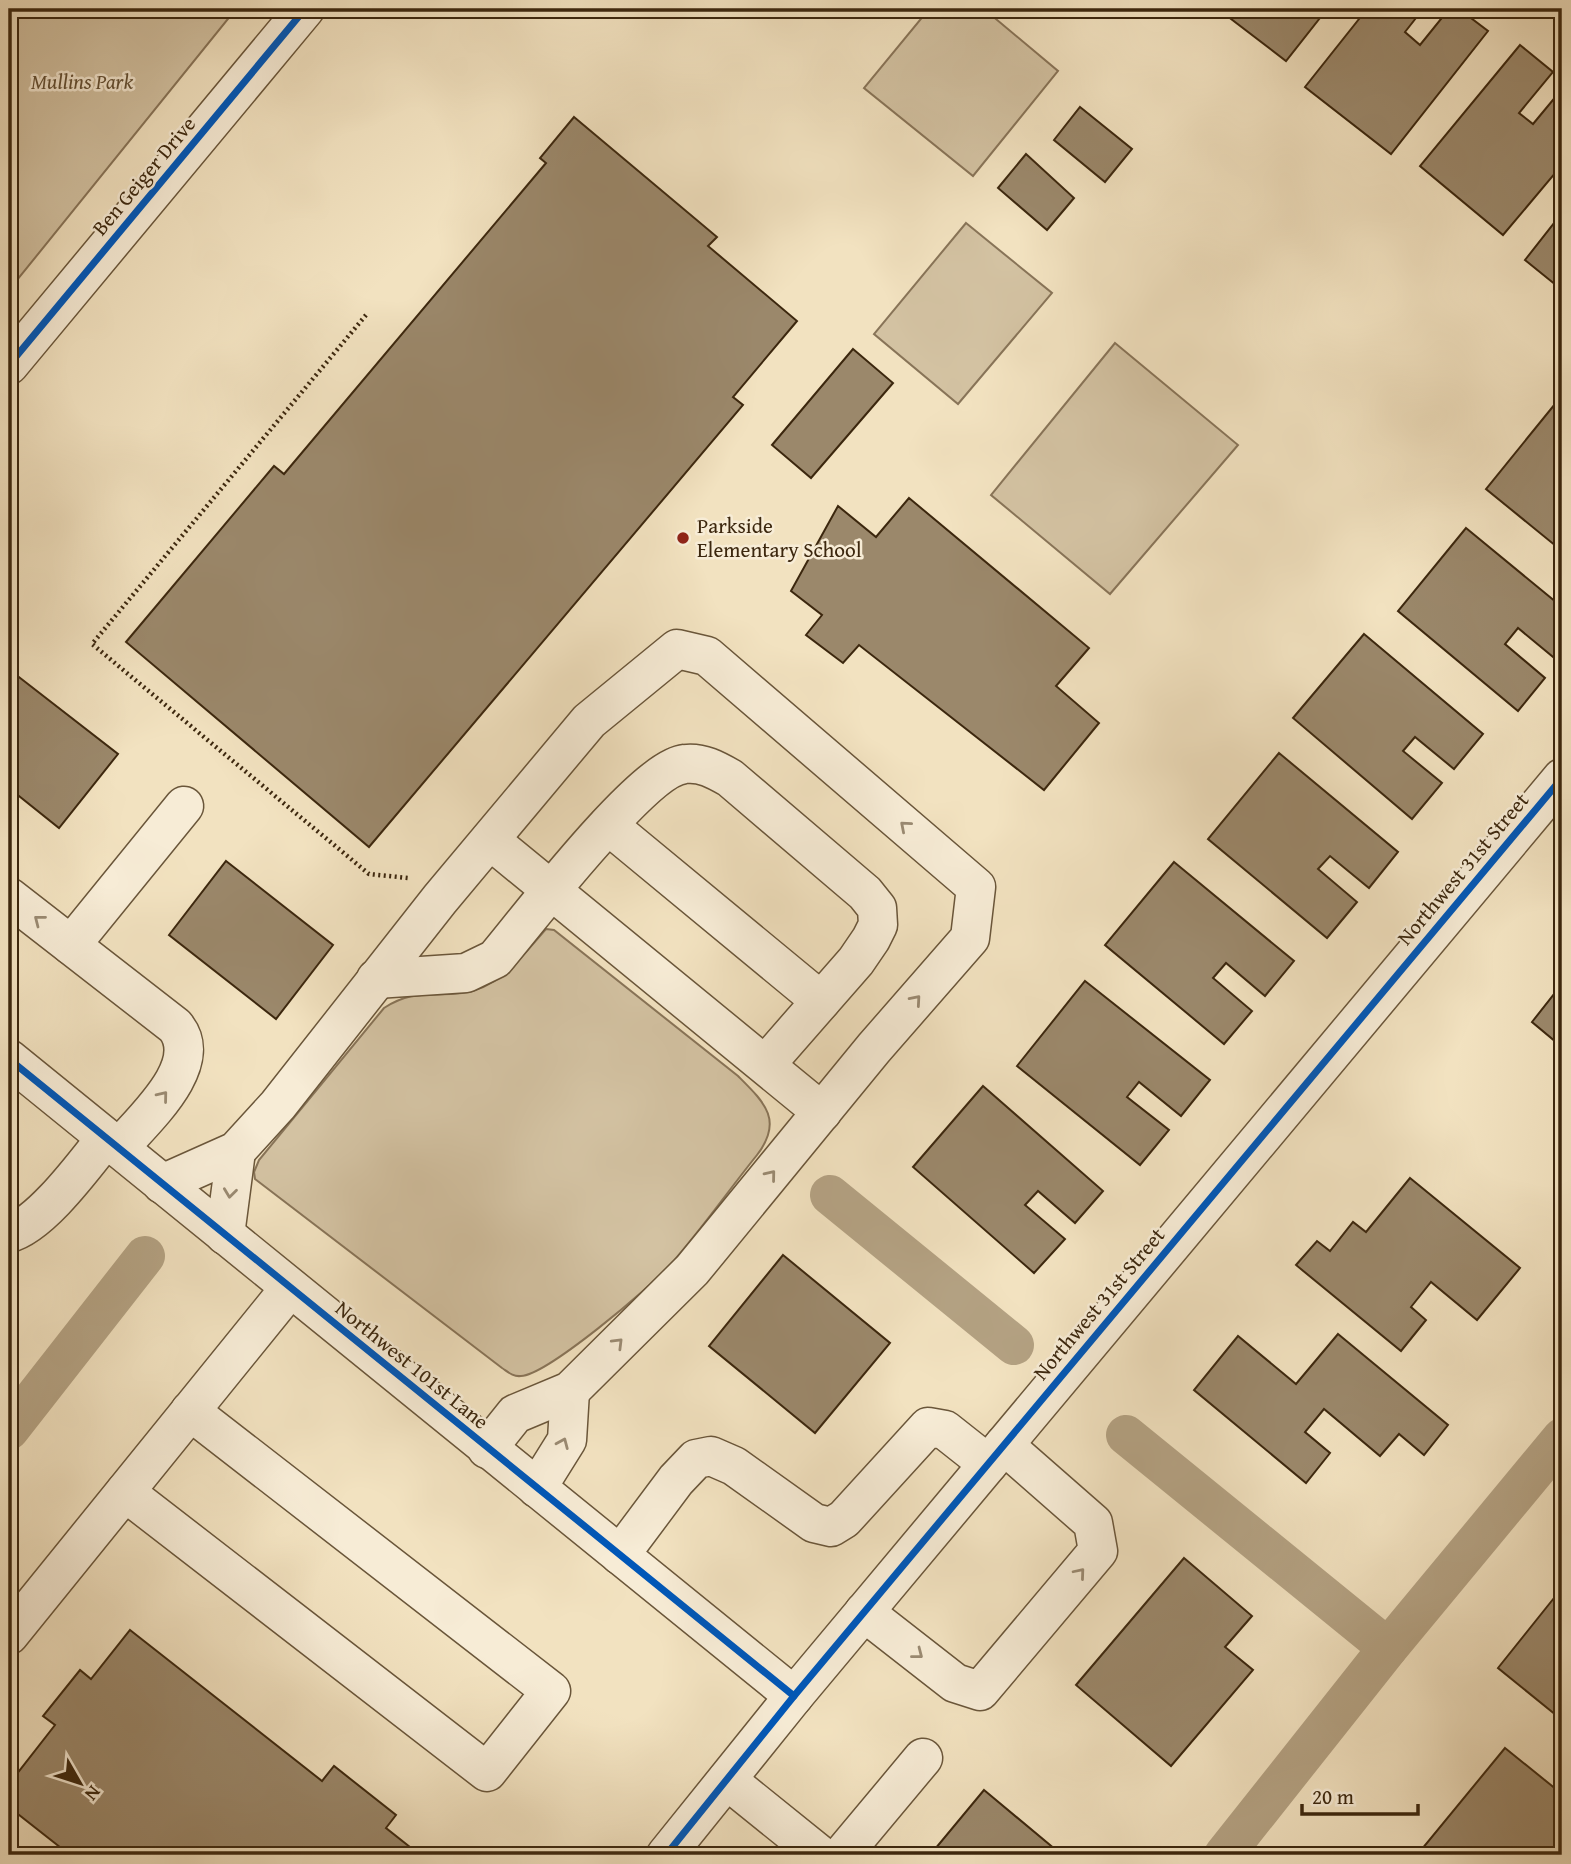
<svg xmlns="http://www.w3.org/2000/svg" width="1571" height="1864" font-family="'Gentium Book Plus',serif">
<style>
.green{fill:#d3c2a2;stroke:#887458;stroke-width:2}
.lines{fill:none;stroke-linecap:round;stroke-linejoin:round}
.canal{stroke:#b4a283;stroke-width:40}
.building{fill:#9b886b;stroke:#3c270e;stroke-width:2}
.minor-casing{stroke:#6a563a;stroke-width:41}
.path{stroke:#3c270e;stroke-width:4.5;stroke-dasharray:2 3.5;stroke-linecap:butt}
.minor{stroke:#f7ecd6;stroke-width:38}
.cycleway-casing{stroke:#f7ecd6;stroke-width:11}
.cycleway{stroke:#0057b8;stroke-width:7}
.oneway{stroke:#9a8a72}
.poi-dot{fill:#8f2418;stroke:#f7ecd6;stroke-width:2.5}
.labels{text-anchor:middle;stroke-width:5;stroke-linejoin:round;paint-order:stroke}
.park-label{font-size:21px;font-style:italic;fill:#624e33;stroke:#f7ecd6}
.street-label{font-size:21px;fill:#3c270e;stroke:#f7ecd6}
.poi-label{font-size:21px;fill:#3c270e;stroke:#f7ecd6;text-anchor:start}
</style>
<rect width="100%" height="100%" fill="#f2e2c0"/>
<filter id="stains"><feTurbulence type="fractalNoise" baseFrequency=".00286" numOctaves="4"/><feColorMatrix values="0 0 0 0 .2 0 0 0 0 .09 0 0 0 0 .02 0 0 0 .5 -.17"/></filter>
<radialGradient id="worn" r=".72"><stop offset=".6" stop-color="#630" stop-opacity="0"/><stop offset="1" stop-color="#630" stop-opacity=".3"/></radialGradient>
<g class="green">
<path d="M9 9H236L9 290Z"/>
<path d="M929 9H984L1058 71 973 176 864 88Z"/>
<path d="M966 223 1052 293 958 404 874 334Z"/>
<path d="M1115 343 1238 445 1110 594 991 495Z"/>
<path d="M546 929 554 930 738 1076C764 1102 784 1120 757 1155 728 1191 701 1230 670 1265 651 1287 547 1375 521 1376 513 1377 508 1372 502 1368L255 1179 254 1172 259 1160 384 1008C414 989 429 997 462 993 501 988 522 956 546 929Z"/>
</g>
<g class="lines">
<g class="canal">
<path d="M830 1195 1014 1345"/>
<path d="M9 1430 145 1256"/>
<path d="M1126 1435 1388 1648"/>
<path d="M1224 1855 1388 1648 1562 1438"/>
</g>
</g>
<g class="building">
<path d="M1218 9H1327L1286 61Z"/>
<path d="M1367 9H1423L1405 32 1420 45 1449 9H1459L1488 31 1391 154 1305 87Z"/>
<path d="M1520 45 1553 72 1519 113 1533 124 1562 89V165L1503 235 1420 166Z"/>
<path d="M1080 107 1132 149 1105 182 1054 140Z"/>
<path d="M574 117 717 237 708 246 797 321 733 397 743 405 369 847 126 642 274 466 284 474 546 163 540 158Z"/>
<path d="M1026 154 1074 198 1047 230 998 188Z"/>
<path d="M1562 213V290L1525 260Z"/>
<path d="M853 349 893 383 811 478 772 445Z"/>
<path d="M1555 404 1562 410V551L1486 489Z"/>
<path d="M909 498 1089 648 1056 686 1099 723 1044 790 859 645 843 663 806 635 822 615 791 591 838 506 876 537Z"/>
<path d="M1466 528 1562 607V656L1558 661 1518 628 1505 644 1545 678 1518 711 1398 611Z"/>
<path d="M1364 634 1483 734 1454 769 1415 737 1403 751 1442 783 1412 819 1293 718Z"/>
<path d="M15 674 118 754 59 828 9 788V682Z"/>
<path d="M1279 753 1398 852 1369 888 1330 856 1318 869 1357 902 1327 938 1208 839Z"/>
<path d="M226 861 333 945 276 1019 169 935Z"/>
<path d="M1174 862 1294 961 1265 996 1226 963 1213 978 1252 1011 1224 1044 1105 945Z"/>
<path d="M1085 981 1210 1080 1181 1116 1139 1082 1127 1097 1169 1130 1140 1165 1017 1066Z"/>
<path d="M1562 984V1047L1532 1022Z"/>
<path d="M983 1086 1103 1191 1075 1223 1038 1191 1025 1205 1065 1239 1034 1273 913 1167Z"/>
<path d="M1410 1178 1520 1268 1477 1320 1431 1282 1411 1307 1426 1320 1401 1351 1296 1265 1317 1241 1330 1251 1353 1222 1366 1232Z"/>
<path d="M783 1255 890 1343 815 1433 709 1346Z"/>
<path d="M1338 1334 1448 1425 1424 1455 1399 1434 1380 1456 1324 1409 1305 1432 1330 1453 1306 1483 1194 1390 1238 1336 1296 1384Z"/>
<path d="M1184 1558 1252 1616 1225 1647 1253 1670 1171 1766 1076 1685Z"/>
<path d="M1562 1588V1720L1498 1668Z"/>
<path d="M130 1630 322 1781 334 1766 396 1815 386 1828 420 1855H70L9 1807V1784L55 1725 43 1716 80 1670 91 1679Z"/>
<path d="M1505 1748 1562 1794V1855H1417Z"/>
<path d="M984 1790 1062 1855H930Z"/>
</g>
<g class="lines">
<g class="minor-casing">
<g id="minor">
<path d="M9 365 305 9"/>
<path d="M608 825 821 1001"/>
<path d="M490 840 822 1112"/>
<path d="M9 897 175 1026C207 1064 143 1120 119 1148"/>
<path d="M71 945 184 806"/>
<path d="M376 979 466 973 495 959C527 921 643 768 685 764 702 762 716 770 730 778L865 893 877 908 878 925 871 939 856 961 766 1064"/>
<path d="M9 1059 794 1696"/>
<path d="M162 1184 236 1151 278 1105 440 899 589 721 677 649 707 656 976 887 970 938 874 1048 692 1270 570 1391 515 1414 487 1449"/>
<path d="M9 1233C41 1225 85 1164 106 1138"/>
<path d="M225 1235 236 1151"/>
<path d="M537 1488 567 1440 570 1391"/>
<path d="M125 1492 487 1772 551 1691 190 1411"/>
<path d="M620 1555 676 1480 696 1459 711 1456 734 1466 814 1523 831 1527 844 1519 928 1427 945 1430 988 1464"/>
<path d="M864 1612 955 1683 980 1691 1098 1551 1093 1523 1004 1445"/>
<path d="M9 1635 290 1288"/>
<path d="M727 1780 820 1855"/>
<path d="M666 1855 794 1696 1562 778"/>
<path d="M842 1855 923 1758"/>
</g>
</g>
<path class="path" d="M366 315 92 644 369 874 408 878"/>
<use href="#minor" class="minor"/>
<g class="cycleway-casing">
<g id="cycleway">
<path d="M9 365 305 9"/>
<path d="M9 1059 794 1696"/>
<path d="M666 1855 794 1696 1562 778"/>
</g>
</g>
<use href="#cycleway" class="cycleway"/>
</g>
<defs><path id="oneway-chevron" d="M-2-3.5L2.5 0L-2 3.5" fill="none" stroke-width="1.6" stroke-linecap="round" stroke-linejoin="round" transform="scale(1.75)"/></defs>
<g class="oneway">
<use href="#oneway-chevron" transform="translate(905 826) rotate(-139)"/>
<use href="#oneway-chevron" transform="translate(39 920) rotate(-142)"/>
<use href="#oneway-chevron" transform="translate(916 1000) rotate(-49)"/>
<use href="#oneway-chevron" transform="translate(163 1096) rotate(-51)"/>
<use href="#oneway-chevron" transform="translate(771 1175) rotate(-51)"/>
<use href="#oneway-chevron" transform="translate(230 1193) rotate(97)"/>
<use href="#oneway-chevron" transform="translate(618 1343) rotate(-45)"/>
<use href="#oneway-chevron" transform="translate(563 1443) rotate(-67)"/>
<use href="#oneway-chevron" transform="translate(1080 1573) rotate(-50)"/>
<use href="#oneway-chevron" transform="translate(918 1654) rotate(38)"/>
</g>
<circle class="poi-dot" cx="683" cy="538" r="7"/>
<g class="labels">
<g class="park-label">
<text x="82" y="89">Mullins Park</text>
</g>
<g class="street-label">
<text transform="translate(144 176) rotate(-50)" y="7">Ben Geiger Drive</text>
<text transform="translate(1463 869) rotate(-50)" y="7">Northwest 31st Street</text>
<text transform="translate(1099 1304) rotate(-50)" y="7">Northwest 31st Street</text>
<text transform="translate(412 1365) rotate(39)" y="7">Northwest 101st Lane</text>
</g>
<g class="poi-label">
<text x="697" y="533">Parkside<tspan x="697" dy="24">Elementary School</tspan></text>
</g>
</g>
<rect width="1571" height="1864" fill="none" stroke="#f2e2c0" stroke-width="35"/>
<rect x="10" y="10" width="1550" height="1843" fill="none" stroke="#3c270e" stroke-width="3.5"/>
<rect x="18" y="18" width="1536" height="1829" fill="none" stroke="#3c270e" stroke-width="2"/>
<g transform="translate(80 1783) rotate(129)" stroke="#f7ecd6" stroke-width="5" paint-order="stroke">
<path d="M0-5L12 26L0 18L-12 26Z" fill="#3c270e"/>
<text y="-10" font-size="19" font-weight="bold" text-anchor="middle" fill="#3c270e">N</text>
</g>
<path d="M1302 1804v10h116v-10" fill="none" stroke="#3c270e" stroke-width="3.5"/>
<text x="1312" y="1804" font-size="21" fill="#3c270e" stroke="#f7ecd6" stroke-width="5" paint-order="stroke">20 m</text>
<rect width="100%" height="100%" filter="url(#stains)"/>
<rect width="100%" height="100%" fill="url(#worn)"/>
</svg>
